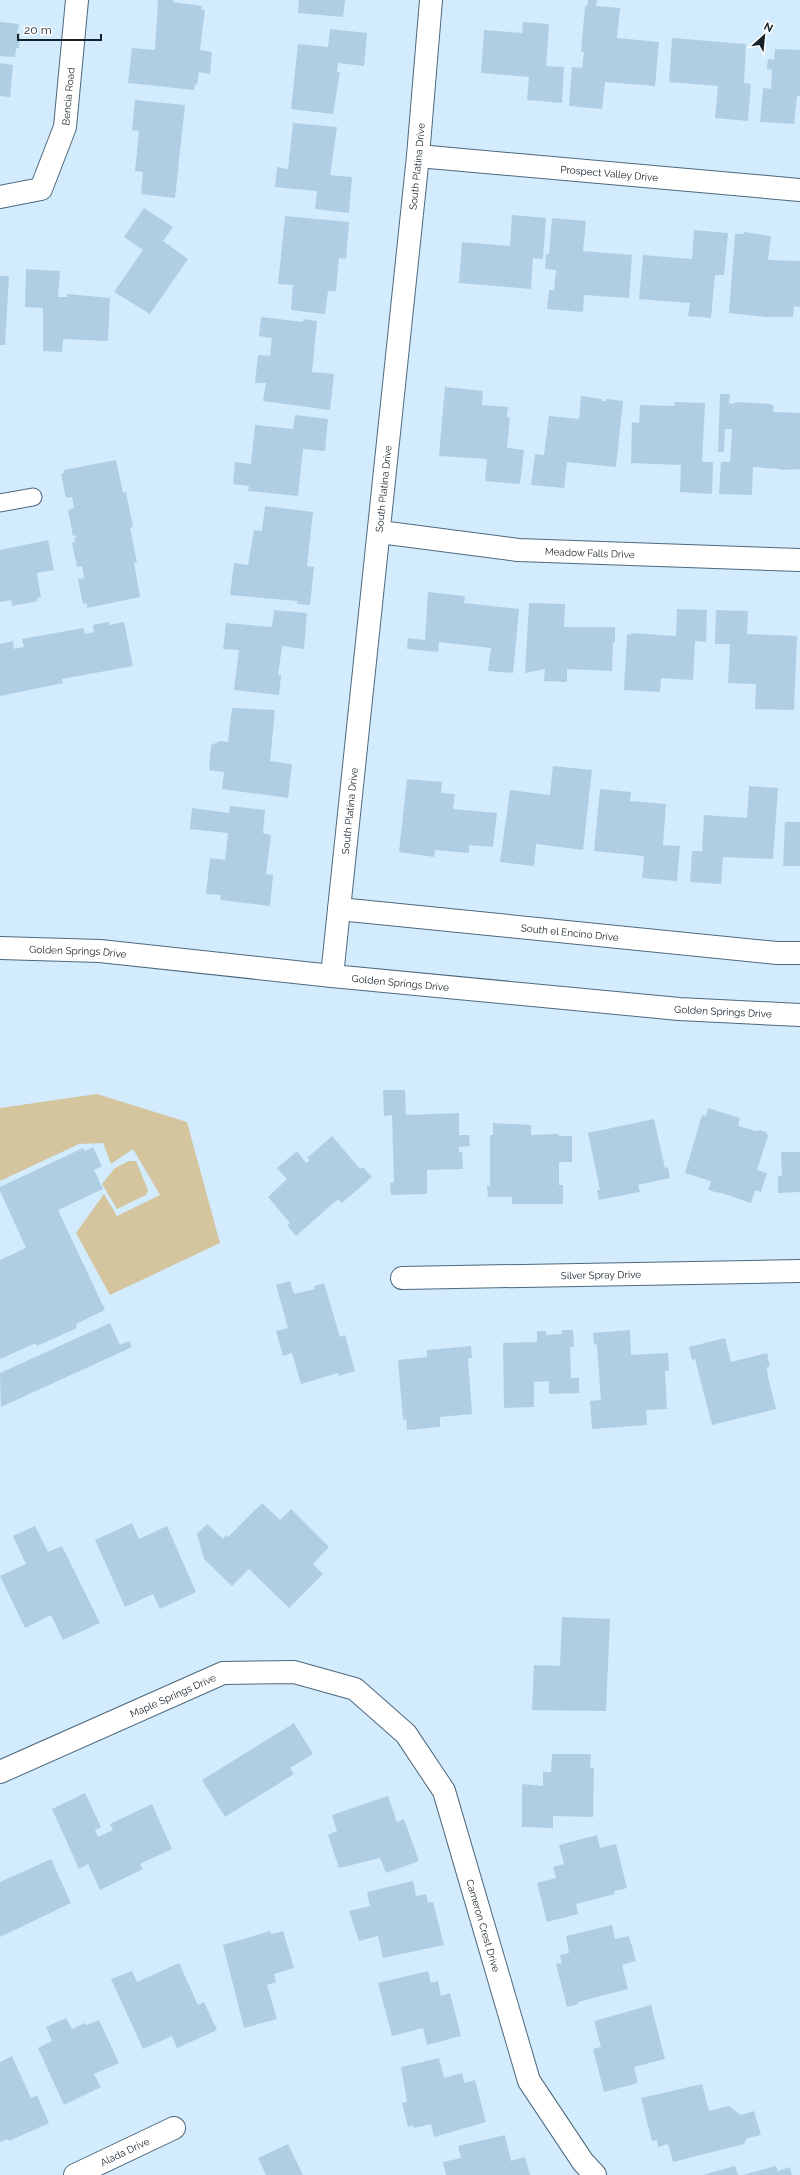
<svg xmlns="http://www.w3.org/2000/svg" width="800" height="2175" font-family="Raleway,sans-serif">
<style>
.green{fill:#d4c59f}
.building{fill:#b0cee3}
.lines{fill:none;stroke-linecap:round;stroke-linejoin:round}
.service-casing{stroke:#4e697d;stroke-width:19}
.minor-casing{stroke:#4e697d;stroke-width:24}
.secondary-casing{stroke:#4e697d;stroke-width:24}
.service{stroke:#fff;stroke-width:17}
.minor{stroke:#fff;stroke-width:22}
.secondary{stroke:#fff;stroke-width:22}
.labels{text-anchor:middle;stroke-width:3;stroke-linejoin:round;paint-order:stroke}
.street-label{font-size:10px;fill:#152129;stroke:#fff}
</style>
<rect width="100%" height="100%" fill="#d2ebfd"/>
<g class="green">
<path d="M97 1094 187 1122 220 1243 110 1295 76 1233 104 1194 117 1216 160 1195 133 1149 111 1164 103 1143 79 1144 0 1181V1108Z"/>
<path d="M129 1161H136L148 1190 146 1195 117 1209 102 1184 115 1168Z"/>
</g>
<g class="building">
<path d="M158 0H173V2L202 6 201 9 205 10 200 50 212 52 210 74 199 72 197 85 195 84 194 90 128 83 132 48 155 50Z"/>
<path d="M299 0H345L343 17 298 13Z"/>
<path d="M588 0H597L596 6 620 8 617 38 659 42 655 86 605 82 602 109 569 106 572 67 582 68 584 52H581L585 6H587Z"/>
<path d="M0 22 19 24 17 33H20L19 48H16L15 57 0 56Z"/>
<path d="M523 22 549 24 546 66 564 67 562 103 527 100 529 77 481 73 484 30 522 33Z"/>
<path d="M330 29 367 33 364 66 338 63 337 72H340L333 114 291 109 298 44 328 47Z"/>
<path d="M672 38 746 44 744 83 751 84 748 121 715 118 718 86 669 82Z"/>
<path d="M775 49 800 50V96H797L794 124 760 122 763 88 771 89 772 70 767 69 768 59 774 60Z"/>
<path d="M0 63 13 65 10 97 0 96Z"/>
<path d="M135 100 185 105 175 198 141 194 143 172 135 171 139 131 132 130Z"/>
<path d="M293 123 337 127 330 175 352 177 349 213 315 209 317 191 275 187 277 167 288 169Z"/>
<path d="M144 208 173 227 163 241 188 259 150 314 114 292 143 250 124 237Z"/>
<path d="M512 215 546 218 543 259 533 258 531 289 459 283 462 242 510 246Z"/>
<path d="M285 216 349 222 346 259 339 258 336 291H328L325 314 291 310 293 285 278 284Z"/>
<path d="M552 218 586 221 583 251 632 255 629 298 584 295 583 312 547 309 549 290H554L556 270 545 269 546 254H549Z"/>
<path d="M694 230 728 233 724 275H715L711 318 688 316 690 303 639 299 643 255 692 259Z"/>
<path d="M744 232 771 236 768 260 800 261V307L794 306 793 317H766L729 313 735 234H743Z"/>
<path d="M26 269 60 271 58 297H67V294L110 298 108 341 63 339 62 352 43 351V308L25 307Z"/>
<path d="M0 276H9L5 345H0Z"/>
<path d="M261 317 303 322V319L317 321 312 372 334 374 330 410 263 401 266 383H255L258 355 270 356 272 338 259 336Z"/>
<path d="M445 387 483 391 482 405 508 407 507 417 510 418 507 448 524 450 520 484 485 481 487 459 439 456Z"/>
<path d="M720 394H730L729 403 733 404 736 402 771 404 774 406 773 412 800 413V469L780 470V469L753 467 752 495 719 494 721 462H730L732 429H725L724 452H718Z"/>
<path d="M581 396 602 399V401H606L607 399 623 401 616 467 567 462 564 488 531 485 535 454 544 455 549 416 579 419Z"/>
<path d="M674 402 705 403 702 462H713L712 494 680 492 681 465 631 463 632 422 639 423 640 405 675 406Z"/>
<path d="M295 415 328 419 325 451 303 449 298 496 248 491 249 486 233 484 235 462 251 464 255 425 293 429Z"/>
<path d="M116 460 123 493 126 492 133 527 130 528 137 562 134 563 140 597 87 608V603L83 604 78 579 84 578 82 566 77 567 72 543 75 542 74 538 77 537 76 535 73 536 68 510 74 508 72 497 66 498 61 474 64 473V470Z"/>
<path d="M265 506 313 512 307 566 314 567 310 605 297 604V601L230 595 234 563 248 565 254 530 262 531Z"/>
<path d="M48 540 54 570 37 573 41 597 37 598 38 601 12 606 11 600 0 602V550Z"/>
<path d="M428 592 465 596 464 603 519 609 513 673 488 671 491 648 439 642 438 652 407 649 408 638 425 640Z"/>
<path d="M529 603 565 604 564 627H615V642H613L612 671 567 669V682L544 681 545 669 525 673Z"/>
<path d="M677 609 707 610 706 642 695 641 693 680 661 678 660 692 624 690 627 634 631 635V633L676 636Z"/>
<path d="M274 610 307 613 304 649 282 646 278 675H281L279 695 234 690 239 650 223 649 226 623 272 627Z"/>
<path d="M716 610 748 611 747 634 797 636 794 710 755 709 756 684 728 683 730 644H715Z"/>
<path d="M109 622V625L124 622 133 666 62 679 63 683 0 696V644L13 641 14 649 24 647 22 639 83 628 85 634 94 632 93 625Z"/>
<path d="M232 708 275 710 270 761 292 764 288 798 222 789 224 772 209 770 211 745 220 741 228 742Z"/>
<path d="M553 766 592 770 583 850 536 844 534 866 500 862 510 790 550 795Z"/>
<path d="M407 779 442 782 441 793 455 794 453 809 497 813 493 847 469 845V853L435 850 434 857 399 852Z"/>
<path d="M749 786 778 788 773 859 723 857 721 884 690 882 692 851H702L704 815 747 818Z"/>
<path d="M600 789 631 792 630 801 666 804 663 845 680 846 677 881 642 878 644 856 594 851Z"/>
<path d="M230 806 265 810 263 833 271 835 266 874 273 875 270 906 220 900 221 895 206 894 210 858 225 860 228 833 190 829 192 808 229 813Z"/>
<path d="M785 822H800V866H783Z"/>
<path d="M383 1090H405L406 1115 459 1113V1135H469L470 1146 459 1147V1152H462L463 1169 427 1170V1194L391 1195 390 1183 394 1182 392 1115 384 1116Z"/>
<path d="M708 1108 740 1118 738 1126 756 1131 760 1130 766 1132 768 1136 757 1170 767 1173 761 1192 755 1190 751 1203 719 1192V1193L708 1190 711 1181 685 1173 702 1115 706 1116Z"/>
<path d="M654 1119 665 1168 668 1167 670 1178 638 1185 640 1192 599 1200 597 1190H600L588 1133Z"/>
<path d="M493 1123 531 1125V1135L559 1134V1136H572V1162H559V1185H563V1204H512V1197H488L487 1186H490V1135H493Z"/>
<path d="M332 1136 360 1169 363 1167 372 1177 342 1203 338 1199 296 1236 287 1225 290 1223 268 1197 287 1179 277 1168 297 1151 306 1163 310 1160 307 1158Z"/>
<path d="M93 1147 102 1166 94 1170 103 1189 58 1210 105 1310 76 1324 77 1328 37 1346 36 1343 0 1359V1260L26 1248 0 1191V1187L83 1148 85 1151Z"/>
<path d="M781 1152H800V1192L778 1193V1176H782Z"/>
<path d="M290 1281 294 1294 315 1289 314 1286 324 1283 340 1337 345 1335 355 1371 339 1376 338 1373 301 1384 292 1353 283 1356 276 1331 288 1328 276 1285Z"/>
<path d="M110 1323 120 1345 129 1341 132 1347 1 1407 0 1373Z"/>
<path d="M562 1330H573L574 1347H570L571 1378H579V1393L549 1394V1381L534 1382V1407L504 1408 503 1343 537 1342V1331H546V1335L562 1334Z"/>
<path d="M630 1330 631 1355 668 1353 669 1371H665L667 1409 646 1410 647 1425 592 1429 590 1401 601 1400 597 1345 594 1344 593 1333Z"/>
<path d="M725 1338 731 1362 767 1353 770 1366 767 1367 768 1377 776 1409 712 1425 695 1359 692 1360 689 1347Z"/>
<path d="M471 1346 472 1358H468L472 1414 440 1417V1427L407 1430 406 1419 403 1420 398 1360 427 1357V1350Z"/>
<path d="M262 1503 280 1520 291 1509 329 1547 313 1564 323 1574 289 1608 249 1569 232 1586 204 1559 197 1534 207 1524 223 1539 226 1535 228 1537Z"/>
<path d="M132 1523 139 1539 167 1526 196 1592 160 1609 153 1594 125 1607 95 1540Z"/>
<path d="M35 1526 48 1552 62 1546 100 1623 63 1640 51 1615 25 1628 0 1576 26 1564 13 1536Z"/>
<path d="M562 1617 610 1619 606 1711 532 1710 534 1665 560 1666Z"/>
<path d="M294 1723 313 1754 290 1768 294 1774 225 1817 202 1780Z"/>
<path d="M552 1754H591L590 1768H594L593 1817 553 1816V1828L522 1827V1784L543 1786V1772H551Z"/>
<path d="M85 1793 101 1827 95 1830 98 1837 113 1830 110 1824 152 1804 172 1849 140 1864 143 1869 100 1890 88 1864 79 1869 52 1809Z"/>
<path d="M388 1796 397 1822 404 1819 419 1861 386 1873 380 1858 339 1868 328 1835 337 1831 332 1815Z"/>
<path d="M597 1835 600 1848 616 1844 627 1888 614 1891 615 1894 576 1904 578 1914 547 1922 537 1883 556 1878 553 1867 564 1864 559 1845Z"/>
<path d="M51 1859 71 1903 0 1937V1882Z"/>
<path d="M413 1881 416 1896 426 1894 428 1903 433 1902 444 1945 383 1958 378 1936 359 1941 349 1911 370 1906 367 1892Z"/>
<path d="M612 1925 615 1939 629 1936 636 1961 622 1965 628 1989 578 2002V2004L567 2007 556 1964 562 1963 560 1955 569 1953 566 1936Z"/>
<path d="M270 1931 271 1934 283 1931 294 1968 274 1974 276 1982 267 1985 277 2019 244 2028 223 1945Z"/>
<path d="M179 1963 198 2005 204 2002 217 2030 177 2048 172 2036 143 2049 111 1979 132 1971 137 1982Z"/>
<path d="M428 1971 431 1983 438 1981 441 1996 450 1993 461 2036 427 2045 423 2028 392 2036 378 1983Z"/>
<path d="M651 2005 665 2059 634 2067 638 2083 604 2092 593 2049 601 2047 594 2021Z"/>
<path d="M66 2018 72 2029 85 2023 87 2025 99 2020 119 2063 94 2074 101 2087 64 2105 38 2048 52 2041 46 2027Z"/>
<path d="M12 2056 31 2098 37 2095 49 2123 9 2141 8 2139 0 2142V2062Z"/>
<path d="M439 2058 444 2078 462 2073 464 2083 475 2080 486 2122 434 2137 431 2124 414 2128 413 2125 408 2127 402 2103 407 2102 401 2067Z"/>
<path d="M702 2084 709 2111 729 2106 741 2115 754 2111 761 2135 747 2138 744 2144 673 2162 668 2144 658 2147 657 2140 652 2141 641 2098Z"/>
<path d="M505 2135 511 2161 525 2157 530 2175H446L443 2162 461 2158 458 2146Z"/>
<path d="M288 2144 303 2175H266L258 2158Z"/>
<path d="M735 2166 738 2175H703Z"/>
<path d="M776 2166 778 2171 790 2167 792 2175H743Z"/>
</g>
<g class="lines">
<g class="service-casing">
<path id="service" d="M0 503 33 497"/>
</g>
<g class="minor-casing">
<g id="minor">
<path id="s1" d="M418 156 800 190"/>
<path id="s2" d="M0 197 41 189 65 127 77 0"/>
<path id="s3" d="M380 532 518 550 800 560"/>
<path id="s4" d="M339 909 777 953H800"/>
<path id="s5" d="M332 976 418 156 431 0"/>
<path id="s6" d="M402 1278 800 1271"/>
<path id="s7" d="M0 1772 223 1673 294 1672 355 1689 406 1734 444 1791 529 2081 583 2162 595 2175"/>
<path id="s8" d="M75 2175 174 2128"/>
</g>
</g>
<g class="secondary-casing">
<g id="secondary">
<path id="s9" d="M0 948 100 951 332 976 679 1009 800 1015"/>
</g>
</g>
<use href="#service" class="service"/>
<use href="#minor" class="minor"/>
<use href="#secondary" class="secondary"/>
</g>
<g class="labels">
<g class="street-label">
<text dy="4" stroke="none"><textPath href="#s2" startOffset="139">Bencia Road</textPath></text>
<text dy="4" stroke="none"><textPath href="#s5" startOffset="814">South Platina Drive</textPath></text>
<text dy="4" stroke="none"><textPath href="#s1" startOffset="192">Prospect Valley Drive</textPath></text>
<text dy="4" stroke="none"><textPath href="#s5" startOffset="490">South Platina Drive</textPath></text>
<text dy="4" stroke="none"><textPath href="#s3" startOffset="211">Meadow Falls Drive</textPath></text>
<text dy="4" stroke="none"><textPath href="#s5" startOffset="166">South Platina Drive</textPath></text>
<text dy="4" stroke="none"><textPath href="#s4" startOffset="232">South el Encino Drive</textPath></text>
<text dy="4" stroke="none"><textPath href="#s9" startOffset="78">Golden Springs Drive</textPath></text>
<text dy="4" stroke="none"><textPath href="#s9" startOffset="402">Golden Springs Drive</textPath></text>
<text dy="4" stroke="none"><textPath href="#s9" startOffset="726">Golden Springs Drive</textPath></text>
<text dy="4" stroke="none"><textPath href="#s6" startOffset="199">Silver Spray Drive</textPath></text>
<text dy="4" stroke="none"><textPath href="#s7" startOffset="189">Maple Springs Drive</textPath></text>
<text dy="4" stroke="none"><textPath href="#s7" startOffset="655">Cameron Crest Drive</textPath></text>
<text dy="4" stroke="none"><textPath href="#s8" startOffset="55">Alada Drive</textPath></text>
</g>
</g>
<g transform="translate(764 36) rotate(27)" stroke="#ffffff" stroke-width="3" paint-order="stroke">
<path d="M0-3L7 15L0 10L-7 15Z" fill="#152129"/>
<text y="-6" font-size="11" font-weight="bold" text-anchor="middle" fill="#152129">N</text>
</g>
<path d="M18 34v6h83v-6" fill="none" stroke="#152129" stroke-width="2"/>
<text x="24" y="34" font-size="12" fill="#152129" stroke="#ffffff" stroke-width="3" paint-order="stroke">20 m</text>
</svg>
